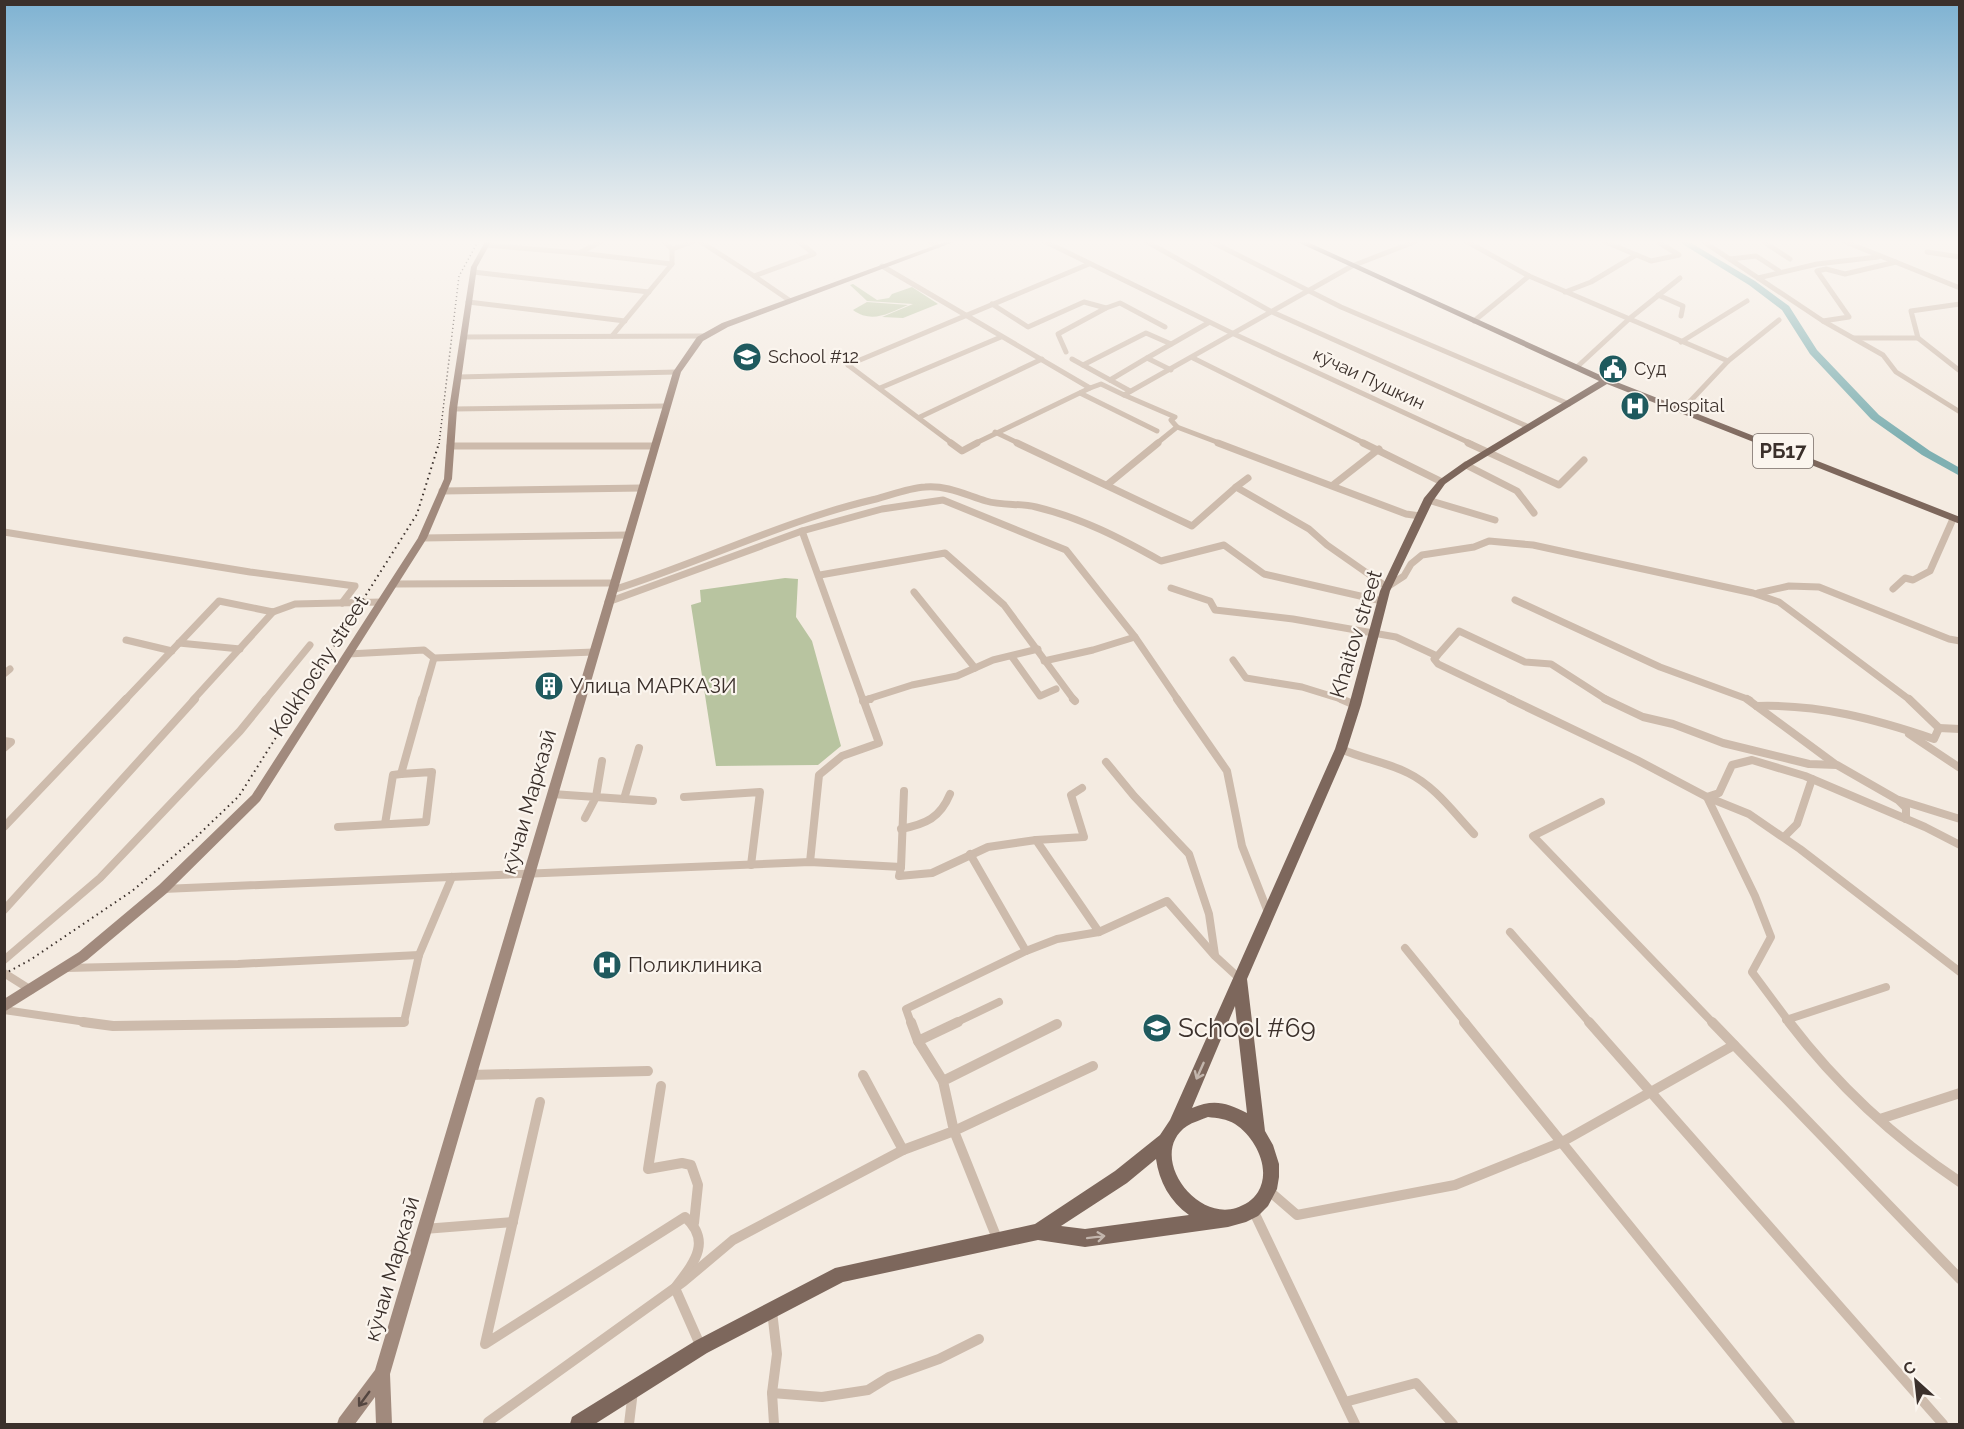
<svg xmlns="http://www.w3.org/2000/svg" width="1964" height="1429" font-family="Raleway,sans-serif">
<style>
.green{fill:#b8c4a0}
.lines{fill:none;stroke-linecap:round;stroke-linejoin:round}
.river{fill:#7fb0b2;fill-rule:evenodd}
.street-far3{stroke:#cdbbac;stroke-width:5}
.street-far2{stroke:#cdbbac;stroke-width:7}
.street-far1{stroke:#cdbbac;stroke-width:8}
.street{stroke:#cdbbac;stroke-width:10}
.secondary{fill:#a18a7d;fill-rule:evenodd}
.primary{fill:#7d675c;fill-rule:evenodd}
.rail-far1{stroke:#3b302b;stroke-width:1.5;stroke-dasharray:1 3;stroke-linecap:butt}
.rail{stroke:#3b302b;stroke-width:2;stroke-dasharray:1.5 4;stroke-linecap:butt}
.oneway{stroke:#c2b5ac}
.oneway2{stroke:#544640}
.labels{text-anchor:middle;stroke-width:4.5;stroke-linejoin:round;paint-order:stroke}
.far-poi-label{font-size:18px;fill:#3b302b;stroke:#fbf5ee;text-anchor:start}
.far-street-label{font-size:18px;fill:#3b302b;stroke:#fbf5ee}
.shield{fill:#fbf5ee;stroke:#756b66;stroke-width:1.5}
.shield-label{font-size:20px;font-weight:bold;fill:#3b302b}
.street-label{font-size:21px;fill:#3b302b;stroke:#fbf5ee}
.poi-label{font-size:21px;fill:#3b302b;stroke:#fbf5ee;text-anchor:start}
.near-poi-label{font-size:26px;fill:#3b302b;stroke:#fbf5ee;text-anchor:start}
</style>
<rect width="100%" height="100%" fill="#f4ebe1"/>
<g class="green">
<path d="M853 284 877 300 889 298 892 294 912 287 938 304 903 318 882 317 913 304 867 301 850 285Z"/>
<path d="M867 302 908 305C889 313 872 324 853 310Z"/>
<path d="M785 578 798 579 796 617 812 641 841 746 818 765 716 766 691 605 701 602 700 590Z"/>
</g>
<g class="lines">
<path class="river" d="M1676 240H1686L1755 281 1789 306 1817 350 1879 415 1930 451 1960 468V476L1922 455 1871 419 1810 354 1782 310 1749 285Z"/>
<g class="street-far3">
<path d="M662 240 672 249 698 240"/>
<path d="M698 240 754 276"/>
<path d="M928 240 938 246"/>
<path d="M1042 240 1234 334 1472 444"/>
<path d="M1144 240 1270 311 1529 427"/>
<path d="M1208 240 1341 307 1569 404"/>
<path d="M1464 240 1529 276 1728 361"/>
<path d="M1601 240 1651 261 1679 255 1658 242"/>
<path d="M1701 240 1823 321 1883 355 1896 372 1960 412"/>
<path d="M1761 240 1790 259"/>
<path d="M1841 240 1960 288"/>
<path d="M486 245 579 253 604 240"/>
<path d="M1927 252 1960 257"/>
<path d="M580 253 672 264V249"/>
<path d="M1730 259 1756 256 1779 271"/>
<path d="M882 266 1090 388 1101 384 1124 395 1352 266 1419 240"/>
<path d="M473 272 649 292"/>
<path d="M1758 278 1817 264 1878 257"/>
<path d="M1565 292 1591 282 1636 255"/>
<path d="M1658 295 1683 306 1681 316"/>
<path d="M789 300 754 276 814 254 797 240"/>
<path d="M468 302 625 321"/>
<path d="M992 304 1028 327 1084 302 1106 308 1120 303 1165 327"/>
<path d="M1960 304 1911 311 1918 338 1960 371"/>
<path d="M1474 321 1529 276"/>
<path d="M1823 321 1849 317 1817 271 1826 269 1845 274 1896 262"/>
<path d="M612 336 672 264"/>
<path d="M463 337 706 336"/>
<path d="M1854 338H1918"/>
<path d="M1681 342 1747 301"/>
<path d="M1066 352 1058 334 1106 308"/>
<path d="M1193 358 1366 444"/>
<path d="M1072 359 1130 391"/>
<path d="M848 365 953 444"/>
<path d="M848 365 1089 264"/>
<path d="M1083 365 1146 333 1171 344"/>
<path d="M1577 367 1629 319 1680 278"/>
<path d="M1171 370 1147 358 1208 323"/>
<path d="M458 377 677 372"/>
<path d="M1110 380 1147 358"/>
<path d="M880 388 1001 337"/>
<path d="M1080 393 1157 431"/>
<path d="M1124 395 1175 417 1171 420 1177 427 1222 444"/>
<path d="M453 409 666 406"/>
<path d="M1681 411 1728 361 1779 320"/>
<path d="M920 417 1042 359"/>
<path d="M995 432 1020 444"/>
<path d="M974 444 1090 388"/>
<path d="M1156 444 1177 427"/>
</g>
<g class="street-far2">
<path d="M951 443 962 451 977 443"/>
<path d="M1017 443 1192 526 1236 487 1309 529 1327 545 1387 587 1404 576 1411 564 1422 555 1474 547 1489 541 1533 545 1753 593 1779 602 1910 700"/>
<path d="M1218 443 1406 514 1420 516"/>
<path d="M1363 443 1442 482"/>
<path d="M1468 443 1559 485 1584 460"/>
<path d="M450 446H654"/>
<path d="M1466 465 1517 491 1534 513"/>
<path d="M1107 485 1158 443"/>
<path d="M1333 485 1379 449"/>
<path d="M1236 487 1248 478"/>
<path d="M442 491 642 488"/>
<path d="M1428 500 1495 520"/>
<path d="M802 531 863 700"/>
<path d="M4 532 250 572 355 586 342 603"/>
<path d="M422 538 628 535"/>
<path d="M820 575 945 553 1004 605 1074 700"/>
<path d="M393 584 614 583"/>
<path d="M1171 588 1210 601 1215 610 1293 619 1396 637 1437 656 1434 659 1438 664 1513 700"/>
<path d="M1893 589 1905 578 1913 580 1930 571 1953 519"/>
<path d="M613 590C702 562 785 520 876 499 891 495 909 488 925 487 947 485 966 495 986 501 1002 506 1020 503 1036 507 1082 518 1120 538 1161 561L1224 545 1264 574 1382 601"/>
<path d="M914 592 975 668"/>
<path d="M1758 593 1789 586 1819 587 1949 639 1960 641"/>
<path d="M1515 600 1660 667 1750 700"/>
<path d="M608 602 802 531 882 509 943 500 1066 550 1135 637 1178 700"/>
<path d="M126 640 172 651"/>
<path d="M179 643 240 649"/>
<path d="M348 654 424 650 434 658 594 652"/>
<path d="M1437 656 1459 631 1525 662 1551 664 1607 700"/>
<path d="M1012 657 1040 696 1056 689"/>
<path d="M1233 660 1246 678 1302 687 1344 700"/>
<path d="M1044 661 1093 650 1135 637"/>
<path d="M4 674 10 669"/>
<path d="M125 700 219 601 273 612 295 604 381 602"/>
<path d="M193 700 273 612"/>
<path d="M265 700 310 645"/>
<path d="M422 700 434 658"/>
<path d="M865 700 912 685 957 676 993 660 1038 649"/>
</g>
<g class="street-far1">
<path d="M1073 699 1075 701"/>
<path d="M1177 699 1227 771 1242 846 1268 912"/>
<path d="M1341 699 1355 705"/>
<path d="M1510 699 1637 760 1707 797 1749 814 1800 849 1960 972"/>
<path d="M1605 699 1643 717 1673 724 1723 743 1809 764 1837 765 1898 800 1906 808V819"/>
<path d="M1747 699 1835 764"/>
<path d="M863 701 870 699"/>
<path d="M1757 706C1819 704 1875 719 1934 739L1939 728 1909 699"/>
<path d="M1939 728 1960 729"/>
<path d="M1909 734 1960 768"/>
<path d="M4 741 11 742 4 748"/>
<path d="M1341 749C1363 759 1387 762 1408 773 1435 786 1454 813 1474 834"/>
<path d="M602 761 596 797 653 801"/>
<path d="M1106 762 1134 796 1189 854 1209 914 1215 955"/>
<path d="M552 794 596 797 585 818"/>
<path d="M684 797 760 792 751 865"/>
<path d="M624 799 639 748"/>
<path d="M1899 800 1960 819"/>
<path d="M1601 802 1533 836 1713 1023"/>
<path d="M385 824 393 775 401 774"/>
<path d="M4 827 126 699"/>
<path d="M338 827 426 822 432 772 401 774 422 699"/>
<path d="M901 829C926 824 940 818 950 794"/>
<path d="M1784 837 1797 824 1812 779"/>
<path d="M1036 840 1084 837 1071 795 1082 788"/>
<path d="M970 854 1026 951 1057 939 1099 932 1167 901 1215 956 1240 979"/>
<path d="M810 862 819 775 842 756 879 743 863 699"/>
<path d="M901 867 904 791"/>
<path d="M163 889 810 862 901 867 899 876 932 873 988 847 1036 840 1099 932"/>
<path d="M4 910 195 699"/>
<path d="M1510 932 1590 1023"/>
<path d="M1405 948 1466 1023"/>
<path d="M4 960 100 878 240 731 266 699"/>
<path d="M66 968 238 964 419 955"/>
<path d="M4 973 31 990"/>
<path d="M4 1010 93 1023"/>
<path d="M1786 1020 1886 987"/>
<path d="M329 1023 404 1022 419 955 452 877"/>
<path d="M911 1023 906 1009 1026 951"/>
<path d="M955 1023 999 1002"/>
<path d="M1790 1023 1752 972 1771 937 1755 896 1707 797 1719 793 1732 765 1752 760 1805 776 1925 827 1960 845"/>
</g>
<g class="street">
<path d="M83 1022 113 1026 404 1022"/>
<path d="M911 1022 918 1041"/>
<path d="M1464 1022 1790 1424"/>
<path d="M1589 1022 1943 1424"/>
<path d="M1712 1022 1960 1279"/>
<path d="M1789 1022C1837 1085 1894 1138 1960 1182"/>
<path d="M469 1075 648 1071"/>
<path d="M863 1075 903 1150 954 1131 943 1081 1057 1024"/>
<path d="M943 1081 918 1041 958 1022"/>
<path d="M661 1086 648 1169 682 1163 691 1165 698 1185 694 1223"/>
<path d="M540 1102 485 1344 685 1217C713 1242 693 1264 675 1288L701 1347"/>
<path d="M1880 1119 1960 1093"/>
<path d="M1268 1190 1297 1215 1455 1185 1562 1142 1734 1045"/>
<path d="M1253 1210 1355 1424"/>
<path d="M424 1229 513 1222"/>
<path d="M998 1241 954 1131 1093 1066"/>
<path d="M772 1311 777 1354 772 1393 822 1397 868 1390 889 1377 939 1359 979 1339"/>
<path d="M772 1393 774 1424"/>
<path d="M1345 1402 1416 1383 1453 1424"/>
<path d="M488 1422 683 1282 733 1240 903 1150"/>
<path d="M629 1424 633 1391"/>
</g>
<g class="secondary">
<path d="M486 240H492L477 267 457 409 452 479 427 538 260 801 167 893 87 960 4 1012V999L79 952 159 885 252 795 418 538 444 479 449 409 471 267Z"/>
<path d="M950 240H959L728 327 703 341 681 372 390 1374 392 1424H376L375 1397 355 1424H337L339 1418 375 1370 673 372 697 337 722 323Z"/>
</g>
<path class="primary" d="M1293 240H1303L1609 379 1960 517V524L1607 384 1469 467 1445 484 1433 501 1390 591 1361 705 1347 749 1247 979 1265 1131 1273 1145 1279 1164V1177L1277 1189 1268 1206 1258 1216 1246 1222 1228 1227 1085 1247 1038 1240 843 1282 707 1353 595 1424H570L572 1417 695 1341 835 1268 1035 1224 1115 1171 1160 1135 1170 1120 1335 749 1349 705 1380 591 1424 498 1439 480 1463 463 1599 381ZM1235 1006 1247 1113C1226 1102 1213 1099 1192 1108ZM1208 1117C1217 1118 1227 1119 1235 1124 1255 1137 1272 1169 1258 1192 1253 1200 1245 1205 1236 1208 1193 1221 1147 1153 1187 1126 1193 1122 1201 1120 1208 1117ZM1156 1159C1159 1181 1170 1202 1189 1215L1085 1229 1061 1226 1127 1183Z"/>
<path class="rail-far1" d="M439 444 459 276 479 240"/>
<path class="rail" d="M4 974 30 960 132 891 193 840 239 796 417 514 439 443"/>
</g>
<defs><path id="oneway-shaft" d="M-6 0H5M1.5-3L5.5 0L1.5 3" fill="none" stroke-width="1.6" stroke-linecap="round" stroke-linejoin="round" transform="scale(1.5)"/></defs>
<g class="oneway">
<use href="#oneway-shaft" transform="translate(1200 1071) rotate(114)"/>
<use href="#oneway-shaft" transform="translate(1096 1237) rotate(-7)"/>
</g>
<use class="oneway2" href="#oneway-shaft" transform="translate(364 1399) rotate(126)"/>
<linearGradient id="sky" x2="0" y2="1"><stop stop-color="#7eb2d2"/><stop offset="0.55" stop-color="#faf6f2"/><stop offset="1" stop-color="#faf6f2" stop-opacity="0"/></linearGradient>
<rect width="1964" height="440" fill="url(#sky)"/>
<defs>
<g id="school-disc" transform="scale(1.5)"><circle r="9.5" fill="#1f5a5e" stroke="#fbf5ee"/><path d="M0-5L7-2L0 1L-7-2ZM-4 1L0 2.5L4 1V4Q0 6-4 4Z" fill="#fff"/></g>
<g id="civic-disc" transform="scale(1.5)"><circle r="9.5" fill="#1f5a5e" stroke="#fbf5ee"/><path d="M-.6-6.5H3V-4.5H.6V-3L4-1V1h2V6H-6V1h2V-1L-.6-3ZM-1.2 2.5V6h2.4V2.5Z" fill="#fff"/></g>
<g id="hospital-disc" transform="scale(1.5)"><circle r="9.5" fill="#1f5a5e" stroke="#fbf5ee"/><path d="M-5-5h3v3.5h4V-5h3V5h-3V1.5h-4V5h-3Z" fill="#fff"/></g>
<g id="building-disc" transform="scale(1.5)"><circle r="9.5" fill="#1f5a5e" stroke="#fbf5ee"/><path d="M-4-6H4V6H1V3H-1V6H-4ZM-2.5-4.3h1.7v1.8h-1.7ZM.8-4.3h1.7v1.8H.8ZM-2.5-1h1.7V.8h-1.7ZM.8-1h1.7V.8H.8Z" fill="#fff"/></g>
</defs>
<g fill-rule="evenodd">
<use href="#school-disc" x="747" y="357"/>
<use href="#civic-disc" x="1613" y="369"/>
<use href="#hospital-disc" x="1635" y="406"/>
<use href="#building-disc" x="549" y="686"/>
<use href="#hospital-disc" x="607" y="965"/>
<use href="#school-disc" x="1157" y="1028"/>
</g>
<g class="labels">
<g class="far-poi-label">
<text x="768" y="363">School #12</text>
<text x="1634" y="375">Суд</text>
<text x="1656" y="412">Hospital</text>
</g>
<g class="far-street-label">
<text transform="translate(1369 379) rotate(25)" y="6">кӯчаи Пушкин</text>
</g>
<rect class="shield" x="1753" y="434" width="60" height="34" rx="4.5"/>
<g class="shield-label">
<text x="1783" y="458">РБ17</text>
</g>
<g class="street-label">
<text transform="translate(1356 634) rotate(-73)" y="7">Khaitov street</text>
<text transform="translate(319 666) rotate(-57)" y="7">Kolkhochy street</text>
<text transform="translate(529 802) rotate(-74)" y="7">кӯчаи Марказӣ</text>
<text transform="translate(392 1269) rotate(-74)" y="7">кӯчаи Марказӣ</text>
</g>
<g class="poi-label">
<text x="570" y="693">Улица МАРКАЗИ</text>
<text x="628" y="972">Поликлиника</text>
</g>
<g class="near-poi-label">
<text x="1178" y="1037">School #69</text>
</g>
</g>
<rect width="1964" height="1429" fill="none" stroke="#3b302b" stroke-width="12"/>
<g transform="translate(1916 1381) rotate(333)" stroke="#fbf5ee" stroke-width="4.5" paint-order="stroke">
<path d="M0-4.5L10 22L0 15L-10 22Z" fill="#3b302b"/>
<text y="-9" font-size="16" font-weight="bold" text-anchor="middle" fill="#3b302b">С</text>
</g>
</svg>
